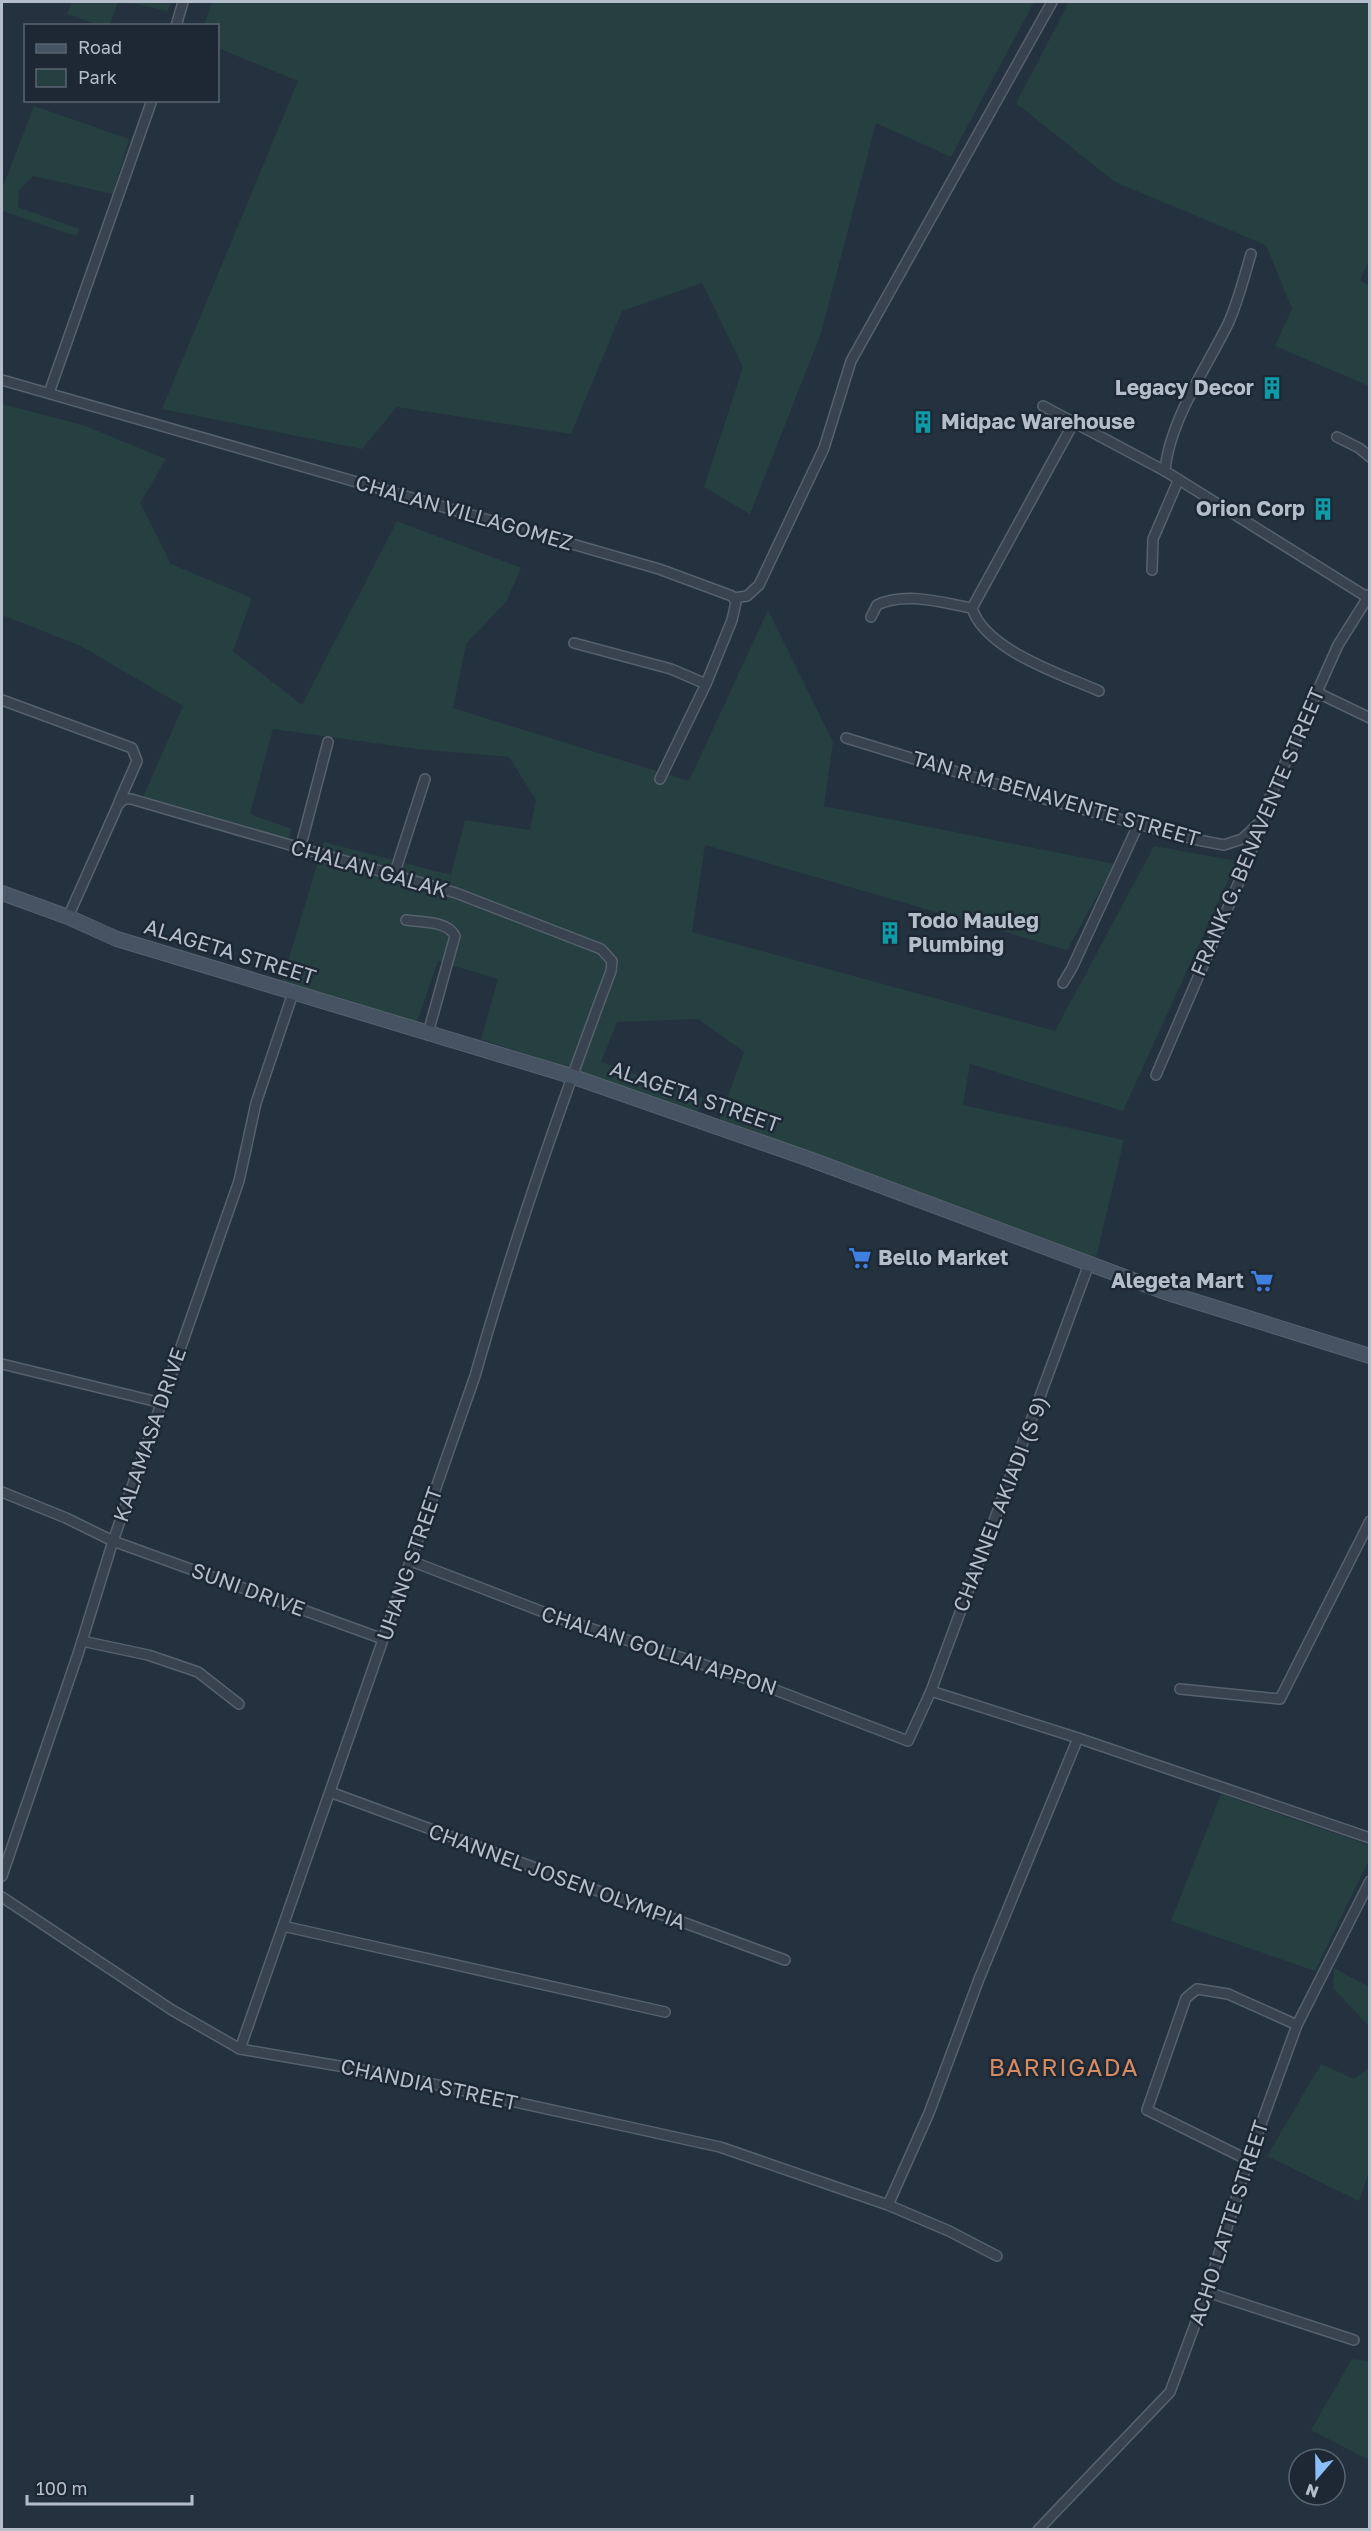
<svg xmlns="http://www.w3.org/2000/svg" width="1371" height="2531" font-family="'Golos Text',sans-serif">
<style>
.green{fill:#263f40}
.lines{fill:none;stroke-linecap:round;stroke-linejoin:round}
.minor-casing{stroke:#56616d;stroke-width:12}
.secondary-casing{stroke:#56616d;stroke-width:16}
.minor{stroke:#38434f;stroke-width:9}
.secondary{stroke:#465362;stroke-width:14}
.labels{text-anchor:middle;stroke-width:5;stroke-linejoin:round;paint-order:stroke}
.poi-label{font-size:21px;font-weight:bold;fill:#b4beca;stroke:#1d2834;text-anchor:end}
.street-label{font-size:21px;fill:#b4beca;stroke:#1d2834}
.quarter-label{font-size:24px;letter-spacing:1.5px;fill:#d68b62;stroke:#1d2834}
</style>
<rect width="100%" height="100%" fill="#24323f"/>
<g class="green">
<path d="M72 2H118L109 26 99 25 67 14Z"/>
<path d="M128 2H172L167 11Z"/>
<path d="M212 2H1034L951 157 876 123 821 333 750 514 704 487 743 367 702 283 622 311 571 434 397 407 362 449 162 409 298 81 218 48V26L204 25Z"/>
<path d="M1069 2H1369L1370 259 1360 280 1369 286V386L1275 346 1292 309 1266 245 1115 182 1016 103Z"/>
<path d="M34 106 129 139 113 194 33 176 19 190 18 207 79 229 76 236 2 211V189Z"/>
<path d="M2 404 83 425 166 459 140 503 171 564 252 598 233 651 302 705 397 521 521 568 506 602 466 644 453 708 689 781 768 610 833 742 824 806 1115 864 1067 950 705 845 692 932 1055 1031 1154 846 1237 861 1123 1111 970 1064 963 1105 1124 1140 1094 1266 718 1124 744 1052 698 1019 617 1022 601 1062 703 1098 698 1112 481 1039 498 979 438 961 417 1022 282 981 324 842 451 875 465 820 530 830 536 800 509 757 417 749 273 729 250 814 292 829 287 842 143 797 183 706 81 646 2 615Z"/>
<path d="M1221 1794 1369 1845V1860L1315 1971 1171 1921Z"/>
<path d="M1334 1968 1369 1987V2026L1333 1988Z"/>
<path d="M1321 2064 1354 2079 1369 2068V2172L1359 2201 1267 2156Z"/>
<path d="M1352 2359 1369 2361V2460L1311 2430Z"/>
</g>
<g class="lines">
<g class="minor-casing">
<g id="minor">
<path d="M176 26 183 2"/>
<path d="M2 380 659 569 732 596 736 602 732 620 706 684 660 779"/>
<path d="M49 393 152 100"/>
<path d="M1043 406 1165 471 1370 599"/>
<path d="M1074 422 972 608C985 650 1061 674 1099 691"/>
<path d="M1337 437 1359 448 1370 457"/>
<path d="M1165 471C1169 422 1206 368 1228 324 1238 302 1244 277 1251 254"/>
<path d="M1152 570 1153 539 1178 481"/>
<path d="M734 598 747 596 759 585 824 448 851 361 1052 2"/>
<path d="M871 617 877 605C906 591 943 603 972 608"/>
<path d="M574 643 671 669 706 684"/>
<path d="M1316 692 1370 718"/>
<path d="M2 700 132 748 137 761 119 802"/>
<path d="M846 738 1048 800 1193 839 1224 845 1242 839 1259 823"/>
<path d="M300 849 328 742"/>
<path d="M394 875 425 779"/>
<path d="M68 917 118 805 124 799H131L456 893 601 949 612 961 611 971C561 1104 514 1239 475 1376L240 2049"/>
<path d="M406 920C421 922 448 921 455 936L428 1033"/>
<path d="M1063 983 1072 968 1139 823"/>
<path d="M1156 1075 1248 861 1266 806 1338 645 1370 594"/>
<path d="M2 1364 162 1403"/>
<path d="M2 1492 66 1518 113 1541 383 1639"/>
<path d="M411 1561 564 1620 739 1676 908 1741 931 1691 1089 1264"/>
<path d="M82 1641 148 1655 198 1672 239 1704"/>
<path d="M1180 1689 1280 1699 1370 1521"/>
<path d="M931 1691 1078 1738 1370 1838"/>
<path d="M330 1792 785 1960"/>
<path d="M2 1876 78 1654 113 1541 239 1181 256 1103 293 993"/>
<path d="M2 1897 172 2010 240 2049 397 2076 720 2147 888 2205 949 2231 997 2256"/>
<path d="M283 1926 665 2012"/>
<path d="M1248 2160 1147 2110 1186 1998 1197 1989 1228 1994 1297 2025"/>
<path d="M888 2205 929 2113 979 1979 1078 1738"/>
<path d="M1207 2292 1354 2340"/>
<path d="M1038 2530 1170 2392 1207 2292 1248 2160 1297 2025 1370 1881"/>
</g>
</g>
<g class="secondary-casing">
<path id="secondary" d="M2 893 68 917 117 939 571 1076 812 1160 1165 1292 1370 1356"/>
</g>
<use href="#minor" class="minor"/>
<use href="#secondary" class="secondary"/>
</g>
<defs>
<g id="building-bare" transform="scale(1.8)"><path d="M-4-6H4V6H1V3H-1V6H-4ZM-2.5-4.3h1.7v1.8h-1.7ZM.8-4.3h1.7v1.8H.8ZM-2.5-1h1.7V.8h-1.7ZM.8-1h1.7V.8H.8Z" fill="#0f9aa8" stroke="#1d2834" stroke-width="2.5" paint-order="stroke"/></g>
<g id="supermarket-bare" transform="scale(1.8)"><path d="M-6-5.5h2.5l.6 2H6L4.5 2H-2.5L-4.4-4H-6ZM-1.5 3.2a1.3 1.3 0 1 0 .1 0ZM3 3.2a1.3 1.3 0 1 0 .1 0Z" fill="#3f7fe0" stroke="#1d2834" stroke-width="2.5" paint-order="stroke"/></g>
</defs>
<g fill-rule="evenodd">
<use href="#building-bare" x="1272" y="388"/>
<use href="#building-bare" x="923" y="422"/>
<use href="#building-bare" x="1323" y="509"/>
<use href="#building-bare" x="890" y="933"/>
<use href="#supermarket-bare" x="860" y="1258"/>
<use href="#supermarket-bare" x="1262" y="1281"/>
</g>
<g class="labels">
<g class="poi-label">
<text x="1254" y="395">Legacy Decor</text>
<text x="941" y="429" text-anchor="start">Midpac Warehouse</text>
<text x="1305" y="516">Orion Corp</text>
<text x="908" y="928" text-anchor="start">Todo Mauleg<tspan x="908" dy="24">Plumbing</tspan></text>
<text x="878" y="1265" text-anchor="start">Bello Market</text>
<text x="1244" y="1288">Alegeta Mart</text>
</g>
<g class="street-label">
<text transform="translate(464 513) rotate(16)" y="7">CHALAN VILLAGOMEZ</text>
<text transform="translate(1056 799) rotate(16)" y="7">TAN R M BENAVENTE STREET</text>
<text transform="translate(1258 832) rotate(-67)" y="7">FRANK G. BENAVENTE STREET</text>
<text transform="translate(369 869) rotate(16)" y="7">CHALAN GALAK</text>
<text transform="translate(230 952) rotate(17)" y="7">ALAGETA STREET</text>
<text transform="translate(695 1097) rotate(19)" y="7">ALAGETA STREET</text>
<text transform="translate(150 1435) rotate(-71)" y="7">KALAMASA DRIVE</text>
<text transform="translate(1001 1504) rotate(-69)" y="7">CHANNEL AKIADI (S 9)</text>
<text transform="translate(410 1564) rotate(-71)" y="7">UHANG STREET</text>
<text transform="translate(248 1590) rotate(20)" y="7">SUNI DRIVE</text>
<text transform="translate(659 1651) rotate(18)" y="7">CHALAN GOLLAI APPON</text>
<text transform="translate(557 1877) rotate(20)" y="7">CHANNEL JOSEN OLYMPIA</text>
<text transform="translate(429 2085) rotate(12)" y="7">CHANDIA STREET</text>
<text transform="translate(1229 2223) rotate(-72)" y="7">ACHO LATTE STREET</text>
</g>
<g class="quarter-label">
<text x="1064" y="2076">BARRIGADA</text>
</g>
</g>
<rect width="1371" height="2531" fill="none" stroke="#b4beca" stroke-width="6"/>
<rect x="24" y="24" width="195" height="78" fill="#1d2834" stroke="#596470" stroke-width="1.5"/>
<rect x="36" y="44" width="30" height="9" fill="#465362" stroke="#596470" stroke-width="1.5"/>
<text x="78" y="54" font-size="18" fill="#b4beca">Road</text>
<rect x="36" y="69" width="30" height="18" fill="#263f40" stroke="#596470" stroke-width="1.5"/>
<text x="78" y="84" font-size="18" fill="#b4beca">Park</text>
<g transform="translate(1317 2477) rotate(200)"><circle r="28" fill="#1d2834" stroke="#596470" stroke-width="1.5"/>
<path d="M0-4.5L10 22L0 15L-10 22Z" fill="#8abef9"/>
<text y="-9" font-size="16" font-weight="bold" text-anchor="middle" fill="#b4beca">N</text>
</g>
<path d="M27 2495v9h165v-9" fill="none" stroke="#b4beca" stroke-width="3"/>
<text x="36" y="2495" font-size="18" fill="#b4beca" stroke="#1d2834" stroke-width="4.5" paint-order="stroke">100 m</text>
</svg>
